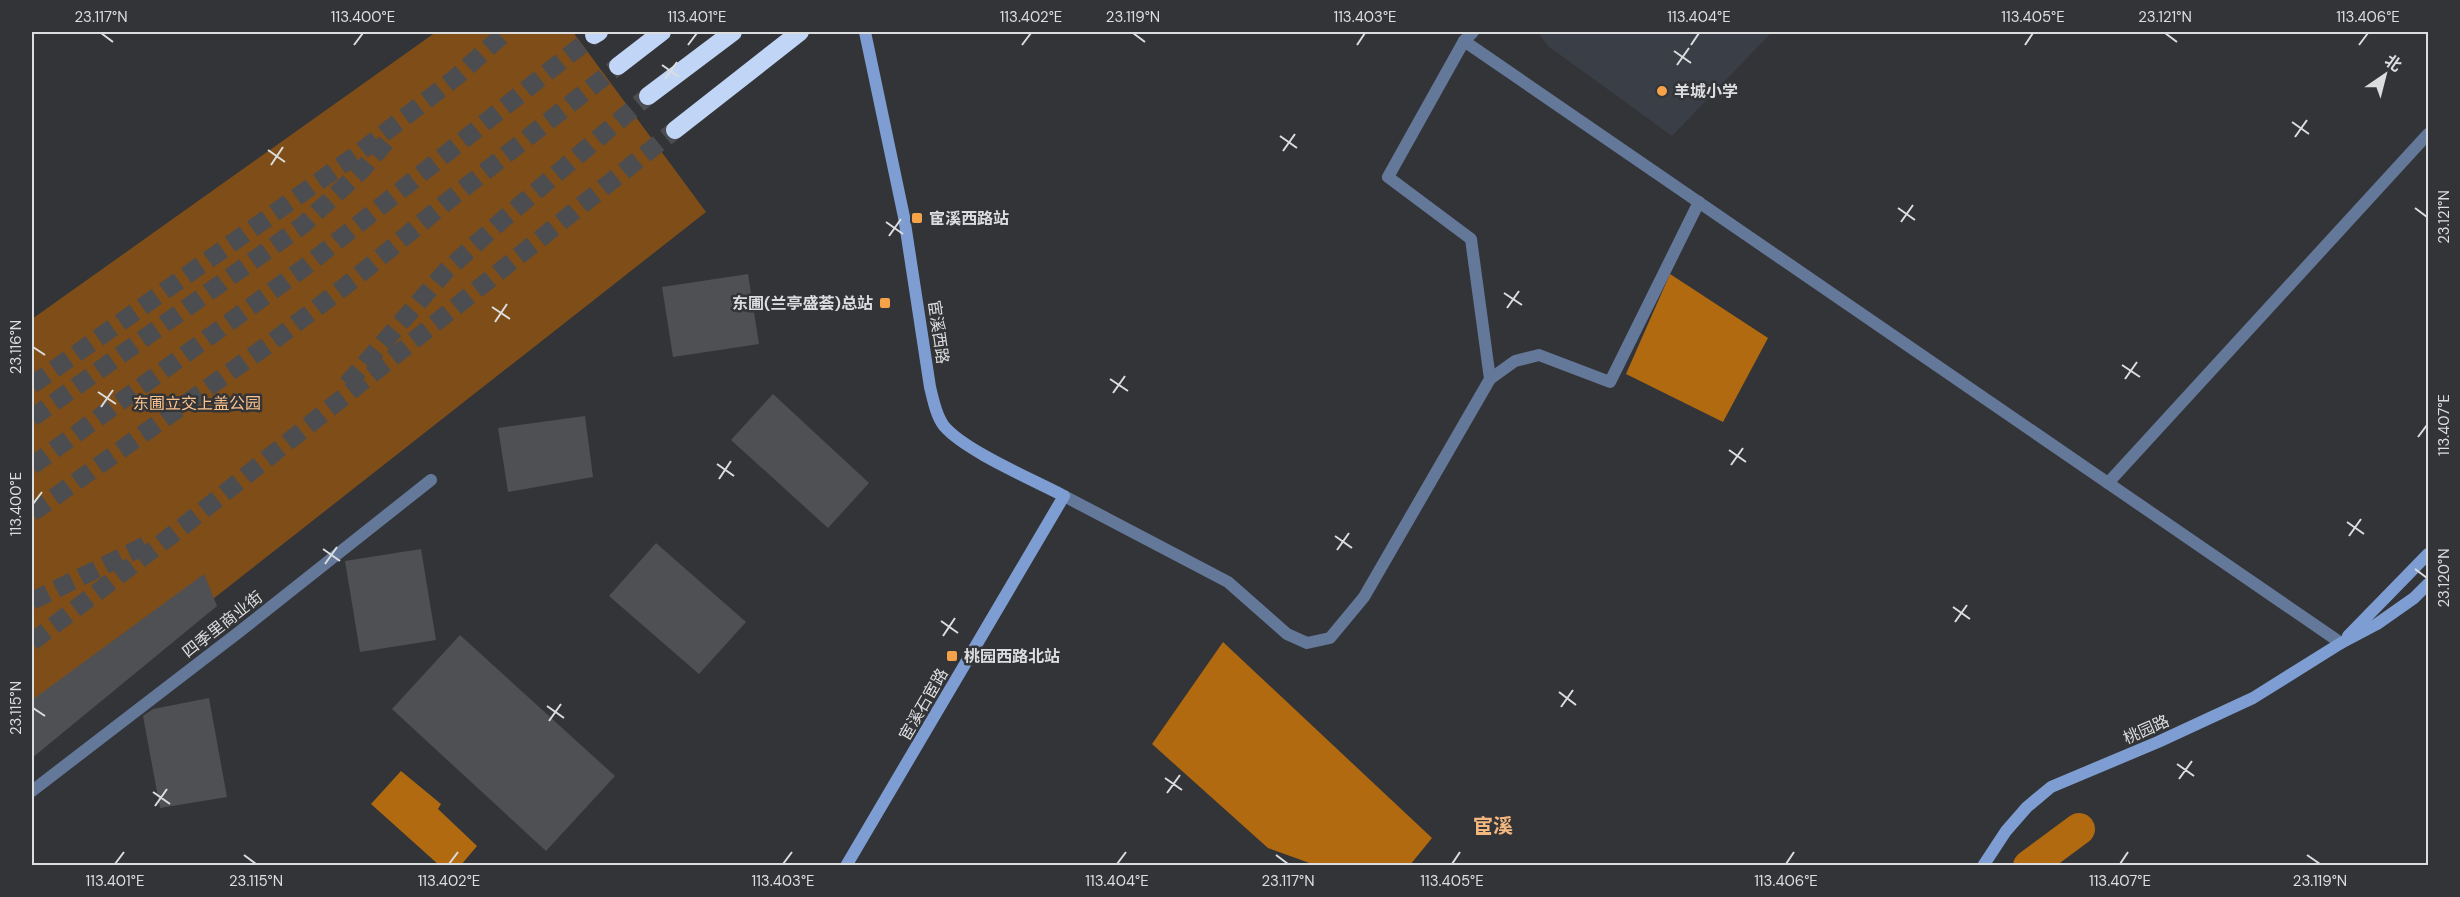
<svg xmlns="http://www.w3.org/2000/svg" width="2460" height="897" font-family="'DM Sans','Noto Sans SC',sans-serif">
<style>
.built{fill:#3a3e46}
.green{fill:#7f4e18}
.water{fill:#b16a10}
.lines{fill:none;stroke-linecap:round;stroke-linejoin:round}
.river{stroke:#b16a10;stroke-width:32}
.building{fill:#4f5053}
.highway-tunnel{stroke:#4c4d50;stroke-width:18;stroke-dasharray:18 9;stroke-linecap:butt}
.street{stroke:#64789a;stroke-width:12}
.secondary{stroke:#7e9ed3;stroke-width:12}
.highway{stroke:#c1d5f6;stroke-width:18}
.ticks{fill:none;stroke:#dcdddf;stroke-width:2}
.poi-dot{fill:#f6a248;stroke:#333437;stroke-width:2}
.labels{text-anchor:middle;stroke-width:5;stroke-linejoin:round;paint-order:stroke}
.poi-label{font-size:16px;font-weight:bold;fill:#dcdddf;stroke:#333437;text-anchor:start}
.street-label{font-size:16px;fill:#dcdddf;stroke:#333437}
.park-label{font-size:16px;fill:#fbc28c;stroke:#333437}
.quarter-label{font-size:20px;font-weight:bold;fill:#f3b77f;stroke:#333437}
.neatline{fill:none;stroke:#dcdddf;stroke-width:2}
.ticks-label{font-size:15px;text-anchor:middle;fill:#dcdddf}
</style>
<rect width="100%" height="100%" fill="#333437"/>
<path class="built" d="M1538 32H1772L1672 136 1548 46Z"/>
<path class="green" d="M436 32H573L706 212 32 741V319Z"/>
<g class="water">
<path d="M1670 274 1768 338 1723 422 1626 374Z"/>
<path d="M1223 642 1432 838 1410 865H1315L1268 848 1152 744Z"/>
<path d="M401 771 441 804 438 809 477 846 461 865H439L371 804Z"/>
</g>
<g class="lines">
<path class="river" d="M2029 866 2079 829"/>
</g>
<g class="building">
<path d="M748 274 759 344 673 357 662 287Z"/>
<path d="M773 394 869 483 828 528 731 440Z"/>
<path d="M585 416 593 477 508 492 498 428Z"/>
<path d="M656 543 746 622 699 674 609 596Z"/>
<path d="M421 549 436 640 360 652 345 561Z"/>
<path d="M204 574 217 606 32 758V700Z"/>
<path d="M460 635 615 776 546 851 392 709Z"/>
<path d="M209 698 227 797 160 808 143 716 153 709Z"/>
</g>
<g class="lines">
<g class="highway-tunnel">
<path d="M347 384 445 272 500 222 648 96"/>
<path d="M32 385 356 155 455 78 506 32"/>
<path d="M32 418 303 225 361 171 386 142"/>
<path d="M32 466 305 267 594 35"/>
<path d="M32 513 272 342 353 280 444 204 618 66"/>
<path d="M32 601 146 545"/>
<path d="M32 642 181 528 675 130"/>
</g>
<g class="street">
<path d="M1464 41 2341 643"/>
<path d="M1490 379 1515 361 1539 355 1610 382 1699 202"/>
<path d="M2108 483 2428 134"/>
<path d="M1064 496 1228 582 1287 634 1307 643 1330 638 1364 597 1490 379 1471 239 1388 177 1464 41 1473 32"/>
<path d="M32 791 239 632 431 480"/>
</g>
<g class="secondary">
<path d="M2348 636 2428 554"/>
<path d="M846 866 1064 496C1034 480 965 451 944 426 936 416 933 399 930 387L904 217 865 32"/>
<path d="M1983 866 2006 831 2027 807 2051 787 2158 742 2253 698 2341 643 2377 624 2414 598 2428 584"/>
</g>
<g class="highway">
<path d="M594 35 599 32"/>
<path d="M618 66 662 32"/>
<path d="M648 96 733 32"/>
<path d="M675 130 800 32"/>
</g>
</g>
<path class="ticks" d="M101 33 113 42M1133 33 1145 42M2165 33 2177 42M354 45 363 33M688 45 697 33M1022 45 1031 33M1357 45 1365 33M1691 45 1699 33M2025 45 2033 33M2359 45 2368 33M1674 51 1691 63M662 65 679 77M1677 65 1689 48M665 79 677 62M2292 122 2309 134M1280 136 1297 148M2295 137 2307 120M268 150 285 162M1283 151 1295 134M271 165 283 147M1898 208 1915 220M2415 208 2427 217M886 222 903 234M1901 222 1913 205M889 236 901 219M1504 293 1522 305M492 307 510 319M1507 308 1519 291M495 322 507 304M33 347 45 355M2122 365 2140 377M1110 379 1128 391M2125 379 2137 362M98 392 116 404M1113 393 1125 376M101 407 113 390M2418 437 2427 425M1729 450 1746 462M717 464 734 476M1731 465 1743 448M719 479 731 461M33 504 42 492M2347 522 2364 534M1335 536 1352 548M2349 536 2361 519M323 549 340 561M1337 550 1349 533M325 564 337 547M2415 569 2427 578M1953 607 1970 619M941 621 958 633M1955 622 1967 605M943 636 955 618M1559 692 1576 705M547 706 564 718M1561 707 1573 690M33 708 45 716M549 721 561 704M2177 764 2194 776M1165 778 1182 790M2179 779 2192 761M153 792 170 804M1167 793 1180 775M155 806 167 789M244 855 256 864M1276 855 1288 864M2307 855 2320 864M115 864 124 852M449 864 458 852M783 864 792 852M1117 864 1126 852M1452 864 1460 852M1786 864 1794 852M2120 864 2128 852"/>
<g class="poi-dot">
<circle cx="1662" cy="91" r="6"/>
<rect x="911" y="212" width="12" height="12" rx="3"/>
<rect x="879" y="297" width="12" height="12" rx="3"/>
<rect x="946" y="650" width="12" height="12" rx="3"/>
</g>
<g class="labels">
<g class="poi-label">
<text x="1674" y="97">羊城小学</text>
<text x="929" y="224">宦溪西路站</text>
<text x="873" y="309" text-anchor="end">东圃(兰亭盛荟)总站</text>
<text x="964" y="662">桃园西路北站</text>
</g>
<g class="street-label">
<text transform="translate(939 332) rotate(82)" y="6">宦溪西路</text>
<text transform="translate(222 624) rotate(-38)" y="6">四季里商业街</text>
<text transform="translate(923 704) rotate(-60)" y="6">宦溪石宦路</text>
<text transform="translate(2146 729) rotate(-24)" y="6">桃园路</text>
</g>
<g class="park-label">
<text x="197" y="409">东圃立交上盖公园</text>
</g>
<g class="quarter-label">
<text x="1493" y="833">宦溪</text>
</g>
</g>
<rect width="2460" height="897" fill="none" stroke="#333437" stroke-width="66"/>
<g transform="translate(2385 75) rotate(35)" stroke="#333437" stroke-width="4.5" paint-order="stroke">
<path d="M0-4.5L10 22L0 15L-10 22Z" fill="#dcdddf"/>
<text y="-9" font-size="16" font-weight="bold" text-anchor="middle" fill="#dcdddf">北</text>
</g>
<rect x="33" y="33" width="2394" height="831" class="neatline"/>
<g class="ticks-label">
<text x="101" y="22">23.117°N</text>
<text x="363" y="22">113.400°E</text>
<text x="697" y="22">113.401°E</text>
<text x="1031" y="22">113.402°E</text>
<text x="1133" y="22">23.119°N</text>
<text x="1365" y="22">113.403°E</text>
<text x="1699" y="22">113.404°E</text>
<text x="2033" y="22">113.405°E</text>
<text x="2165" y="22">23.121°N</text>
<text x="2368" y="22">113.406°E</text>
<text transform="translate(2444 217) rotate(-90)" y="5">23.121°N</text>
<text transform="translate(16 347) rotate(-90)" y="5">23.116°N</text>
<text transform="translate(2444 425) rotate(-90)" y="5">113.407°E</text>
<text transform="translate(16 504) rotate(-90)" y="5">113.400°E</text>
<text transform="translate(2444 578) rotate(-90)" y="5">23.120°N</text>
<text transform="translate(16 708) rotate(-90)" y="5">23.115°N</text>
<text x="115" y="886">113.401°E</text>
<text x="256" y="886">23.115°N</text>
<text x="449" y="886">113.402°E</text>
<text x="783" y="886">113.403°E</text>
<text x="1117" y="886">113.404°E</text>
<text x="1288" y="886">23.117°N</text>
<text x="1452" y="886">113.405°E</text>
<text x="1786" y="886">113.406°E</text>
<text x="2120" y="886">113.407°E</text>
<text x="2320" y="886">23.119°N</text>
</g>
</svg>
